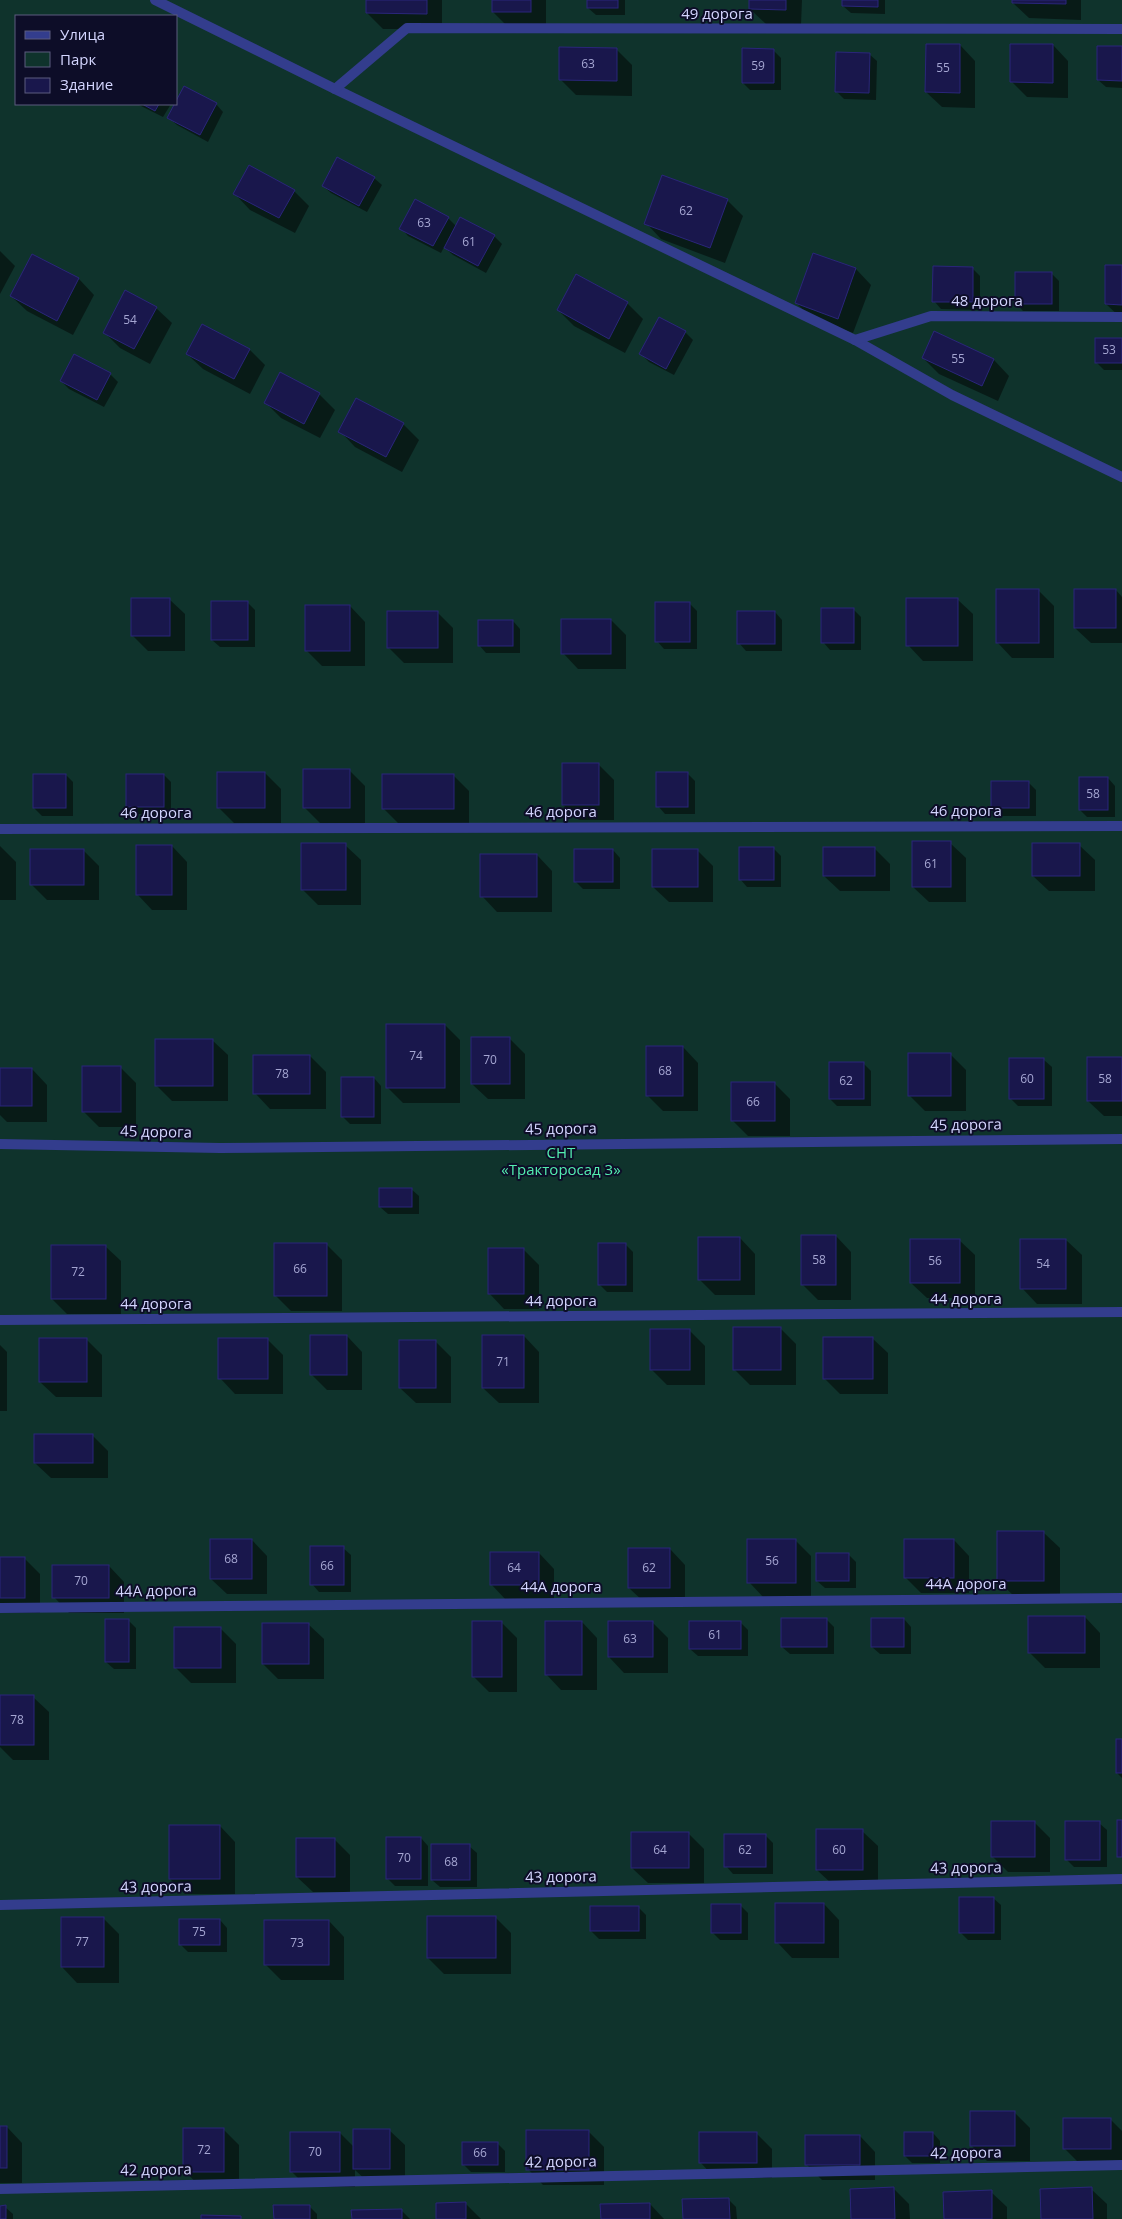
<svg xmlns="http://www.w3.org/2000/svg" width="1122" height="2219" font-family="'Open Sans',sans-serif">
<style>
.green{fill:#0f332c;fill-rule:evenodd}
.shadow{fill:#0007}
.building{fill:#19174c;stroke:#2a267a}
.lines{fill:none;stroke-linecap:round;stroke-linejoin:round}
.street{stroke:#333d8d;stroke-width:10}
.labels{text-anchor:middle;stroke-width:4;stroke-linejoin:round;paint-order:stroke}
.number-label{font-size:12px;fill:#a5a6d2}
.street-label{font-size:15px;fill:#d4d6ff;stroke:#0d0d28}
.park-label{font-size:15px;fill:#53edaf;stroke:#0d0d28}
</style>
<rect width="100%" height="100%" fill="#0d0d28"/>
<path class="green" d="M0 0H1122V2219H0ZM16 16H176V104H16Z"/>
<g class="shadow">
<path d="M367 0H442V29H383L367 13Z"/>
<path d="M493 0H546V27H508L493 12Z"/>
<path d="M589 0H625V15H596L588 8Z"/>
<path d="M750 0H802L801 25 766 24 750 9Z"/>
<path d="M843 0H885V14L851 13 843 6Z"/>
<path d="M1013 0H1081V20L1029 18 1013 3Z"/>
<path d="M960 45 975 61V108L942 107 926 92Z"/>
<path d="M1053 45 1068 61V98L1027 97 1011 81Z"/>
<path d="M1122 47V88L1106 87 1098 80Z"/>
<path d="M617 50 632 65V96L576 95 560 79Z"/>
<path d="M773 50 781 58V90H750L743 83Z"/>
<path d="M869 54 877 61 876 100 844 99 837 92Z"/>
<path d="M137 104H171L163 117Z"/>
<path d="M216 104 223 112 208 142 177 125 169 118Z"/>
<path d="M374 178 382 185 367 212 331 193 323 186Z"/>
<path d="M294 191 309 206 295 233 250 210 235 194Z"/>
<path d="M727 200 743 216 725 263 661 239 646 223Z"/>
<path d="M448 218 456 226 494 236 502 244 486 273 453 255 444 247 441 253 408 236 401 228Z"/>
<path d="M0 251 15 266 0 294Z"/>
<path d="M814 254 856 269 871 285 853 333 812 318 796 303Z"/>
<path d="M33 256 79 279 94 295 73 335 27 311 11 296Z"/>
<path d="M1122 267V319L1106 304Z"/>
<path d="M972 268 980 276V310L941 309 934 301Z"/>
<path d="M1052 274 1059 281V311H1023L1016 303Z"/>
<path d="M576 276 628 304 643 319 625 353 574 326 558 310Z"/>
<path d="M156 308 172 323 150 364 120 348 104 332Z"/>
<path d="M660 319 685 332 693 340 674 375 649 362 641 354Z"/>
<path d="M202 325 250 350 265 365 250 394 203 369 187 354Z"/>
<path d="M1122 340V370H1104L1096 362Z"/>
<path d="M75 355 110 374 118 382 104 407 69 389 61 381Z"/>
<path d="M923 358 994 360 1009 376 998 401 939 374Z"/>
<path d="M281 374 319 394 335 410 320 438 281 418 266 403Z"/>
<path d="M403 424 419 440 402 472 355 447 340 431Z"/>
<path d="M1038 590 1054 606V658H1012L997 642Z"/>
<path d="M1116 590 1122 597V643H1091L1075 628Z"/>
<path d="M169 599 185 614V651H148L132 635Z"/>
<path d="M957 599 973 614V661H923L908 645Z"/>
<path d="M247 602 255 610V647H220L212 640Z"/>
<path d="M690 604 697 611V649H664L657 641Z"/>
<path d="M350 606 365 622V666H322L306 650Z"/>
<path d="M853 609 861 617V650H830L823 642Z"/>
<path d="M437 612 453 628V663H404L388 647Z"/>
<path d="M775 612 782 620V651H746L739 643Z"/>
<path d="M611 620 626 635V669H578L563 653Z"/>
<path d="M513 621 520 629V653H486L479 645Z"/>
<path d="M599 765 614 780V820H579L563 805Z"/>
<path d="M350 771 365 786V823H320L305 808Z"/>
<path d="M265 773 281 789V823H234L219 808Z"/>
<path d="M687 773 695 781V814H665L658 806Z"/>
<path d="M66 775 73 782V816H42L34 808Z"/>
<path d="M164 775 171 782V814H135L127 806Z"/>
<path d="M453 775 469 791V824H399L384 809Z"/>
<path d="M1108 778 1115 786V817H1087L1080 810Z"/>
<path d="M1028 782 1036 790V816H1000L992 808Z"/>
<path d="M950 843 966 858V902H929L913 887Z"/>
<path d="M345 845 361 860V905H318L302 889Z"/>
<path d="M1079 845 1095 860V891H1049L1033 876Z"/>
<path d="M0 846 16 862V900H0Z"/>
<path d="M172 846 187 862V910H152L137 894Z"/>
<path d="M773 848 781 856V887H747L740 879Z"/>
<path d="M874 848 890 864V891H840L824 876Z"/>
<path d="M83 850 99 866V900H47L32 885Z"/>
<path d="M613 850 620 858V889H583L575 881Z"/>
<path d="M697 850 713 866V902H669L653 887Z"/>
<path d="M537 855 552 871V912H497L482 896Z"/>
<path d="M445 1025 460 1040V1103H403L387 1087Z"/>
<path d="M509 1038 525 1054V1099H488L472 1084Z"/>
<path d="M212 1040 228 1055V1101H172L157 1086Z"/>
<path d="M683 1047 698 1063V1111H663L647 1095Z"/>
<path d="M950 1054 966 1070V1111H925L909 1095Z"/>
<path d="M310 1056 326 1072V1109H270L255 1093Z"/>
<path d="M1122 1058V1116H1104L1088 1101Z"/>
<path d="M1044 1060 1052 1067V1106H1018L1011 1099Z"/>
<path d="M863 1063 871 1071V1106H837L830 1099Z"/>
<path d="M120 1067 136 1083V1127H99L83 1111Z"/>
<path d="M0 1069H32L47 1085V1122H7L0 1115Z"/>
<path d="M374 1078 381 1086V1124H350L342 1116Z"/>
<path d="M775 1084 790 1099V1136H748L732 1120Z"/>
<path d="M411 1189 419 1196V1214H388L380 1207Z"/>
<path d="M836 1236 851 1252V1300H818L802 1284Z"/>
<path d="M740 1238 755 1254V1295H715L699 1279Z"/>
<path d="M959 1240 975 1255V1298H927L911 1283Z"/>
<path d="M1066 1240 1082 1255V1304H1037L1022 1288Z"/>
<path d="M326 1244 342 1260V1311H291L275 1295Z"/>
<path d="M625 1244 633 1252V1292H607L599 1284Z"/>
<path d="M105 1246 121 1261V1314H67L52 1299Z"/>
<path d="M524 1250 539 1265V1309H504L489 1293Z"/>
<path d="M780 1328 796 1344V1385H750L734 1369Z"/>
<path d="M690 1331 705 1346V1385H667L651 1369Z"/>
<path d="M347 1336 362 1352V1390H327L312 1375Z"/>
<path d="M524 1336 539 1352V1403H499L483 1388Z"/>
<path d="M872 1338 888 1353V1394H840L824 1378Z"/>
<path d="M87 1340 102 1355V1397H56L40 1382Z"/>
<path d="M268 1340 283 1355V1394H235L220 1378Z"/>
<path d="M435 1341 451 1357V1403H416L400 1388Z"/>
<path d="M0 1345 7 1352V1411H0Z"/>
<path d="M92 1435 108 1451V1478H51L35 1463Z"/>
<path d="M1044 1533 1060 1548V1596H1014L998 1581Z"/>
<path d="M252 1540 267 1556V1594H227L211 1579Z"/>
<path d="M795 1540 811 1556V1598H764L749 1582Z"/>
<path d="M954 1540 969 1556V1593H921L905 1577Z"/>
<path d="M343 1548 351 1555V1592H319L312 1584Z"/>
<path d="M670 1549 685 1565V1603H645L629 1588Z"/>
<path d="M539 1553 554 1569V1600H506L491 1584Z"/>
<path d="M849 1555 856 1562V1588H825L817 1581Z"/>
<path d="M0 1558H24L40 1574V1613H3L0 1610Z"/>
<path d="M109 1566 124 1582V1613H69L54 1597Z"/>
<path d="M1085 1617 1100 1633V1668H1045L1029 1652Z"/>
<path d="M826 1619 834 1627V1654H790L782 1647Z"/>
<path d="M904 1619 911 1627V1654H880L872 1647Z"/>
<path d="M128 1620 136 1628V1669H114L106 1662Z"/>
<path d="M582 1622 597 1638V1690H561L546 1674Z"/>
<path d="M652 1622 668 1638V1673H624L609 1657Z"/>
<path d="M502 1623 517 1638V1692H489L473 1676Z"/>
<path d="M741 1623 748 1630V1656H698L690 1649Z"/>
<path d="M308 1624 324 1639V1679H278L263 1664Z"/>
<path d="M221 1629 236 1644V1683H191L175 1667Z"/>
<path d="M0 1697H33L49 1712V1760H13L0 1747Z"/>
<path d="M1122 1740V1778L1117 1773Z"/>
<path d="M1035 1823 1050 1838V1872H1008L992 1856Z"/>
<path d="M1099 1823 1107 1830V1867H1074L1066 1859Z"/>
<path d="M220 1826 235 1842V1894H185L170 1879Z"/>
<path d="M862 1831 878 1846V1885H833L817 1870Z"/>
<path d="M688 1833 704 1849V1883H648L632 1868Z"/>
<path d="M765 1835 773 1843V1874H733L726 1866Z"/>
<path d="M421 1838 428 1846V1886H395L387 1878Z"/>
<path d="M334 1839 350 1855V1892H313L297 1877Z"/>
<path d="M469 1846 477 1853V1887H440L432 1880Z"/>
<path d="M993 1898 1001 1905V1940H968L960 1932Z"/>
<path d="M824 1904 839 1920V1958H792L777 1942Z"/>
<path d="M741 1906 748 1913V1940H720L712 1932Z"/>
<path d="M638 1907 646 1915V1939H599L591 1931Z"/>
<path d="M495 1917 511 1933V1974H444L428 1958Z"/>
<path d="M103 1918 119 1934V1983H77L62 1967Z"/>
<path d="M220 1920 227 1928V1952H188L180 1944Z"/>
<path d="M329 1921 344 1937V1980H281L266 1965Z"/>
<path d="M1014 2112 1030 2128V2161H987L971 2145Z"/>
<path d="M1110 2119 1122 2131V2164H1080L1064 2148Z"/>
<path d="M0 2127H7L22 2143V2183H0Z"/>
<path d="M223 2129 239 2145V2187H200L185 2171Z"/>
<path d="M389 2130 405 2145V2184H370L355 2170V2187H307L291 2171 340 2133 354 2147Z"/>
<path d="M588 2131 604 2147V2185H543L528 2169Z"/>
<path d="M756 2133 772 2149V2178H715L700 2162Z"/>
<path d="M933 2133 940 2141V2163H912L905 2156Z"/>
<path d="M860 2136 875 2152V2180H822L806 2164Z"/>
<path d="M497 2143 505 2151V2172H471L463 2164Z"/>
<path d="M894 2189 909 2204 910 2219H852Z"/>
<path d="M1091 2189 1107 2204V2219H1042Z"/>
<path d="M991 2192 1007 2207V2219H945Z"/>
<path d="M729 2200 736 2207 737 2219H684Z"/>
<path d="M465 2203 481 2219H437Z"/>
<path d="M650 2204 664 2219H602Z"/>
<path d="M309 2206 317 2214V2219H275Z"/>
<path d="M0 2207H5L13 2214V2219H0Z"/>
<path d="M401 2210 410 2219H353Z"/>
</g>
<g class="building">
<path d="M366 0H427V14L366 13Z"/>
<rect x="492" y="0" width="39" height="12"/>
<rect x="587" y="0" width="31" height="8"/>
<path d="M749 0H786V10L749 9Z"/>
<path d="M842 0H878V7L842 6Z"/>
<path d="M1012 0H1066V4L1012 3Z"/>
<path d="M926 44H960V93L925 92Z"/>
<path d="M1010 44H1053V83L1010 82Z"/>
<path d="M1097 46H1122V81L1097 80Z"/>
<path d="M559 47 617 48V81L559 80Z"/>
<path d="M742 48 774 49V83H742Z"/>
<path d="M836 52 870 53 869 93 835 92Z"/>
<path d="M184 86 217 103 200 135 167 118Z"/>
<path d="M142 104H159L155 111Z"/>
<path d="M337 157 375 177 359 206 322 186Z"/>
<path d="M249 165 295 190 279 218 233 194Z"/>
<path d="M662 175 728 199 710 248 644 224Z"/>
<path d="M415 199 449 217 433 246 399 229Z"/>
<path d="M460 217 495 235 478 266 444 248Z"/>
<path d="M813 253 856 268 838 319 795 303Z"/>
<path d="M32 254 79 278 57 321 10 296Z"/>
<path d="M1105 265H1122V305L1105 304Z"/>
<path d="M933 266 973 267V302H932Z"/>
<rect x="1015" y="272" width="37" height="32"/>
<path d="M576 274 628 302 609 339 557 310Z"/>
<path d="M125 290 157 307 134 349 103 333Z"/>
<path d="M659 317 686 331 666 369 639 354Z"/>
<path d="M202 324 250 349 234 379 186 354Z"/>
<path d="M934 331 994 359 982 386 922 358Z"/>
<rect x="1095" y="338" width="27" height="25"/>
<path d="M74 354 111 373 97 400 60 381Z"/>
<path d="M280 372 320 393 304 424 264 403Z"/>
<path d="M356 398 404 423 386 457 338 432Z"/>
<rect x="996" y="589" width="43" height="54"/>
<rect x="1074" y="589" width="42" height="39"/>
<rect x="131" y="598" width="39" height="38"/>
<rect x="906" y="598" width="52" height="48"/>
<rect x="211" y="601" width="37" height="39"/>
<rect x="655" y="602" width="35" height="40"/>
<rect x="305" y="605" width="45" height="46"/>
<rect x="821" y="608" width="33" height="35"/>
<rect x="387" y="611" width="51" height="37"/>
<rect x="737" y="611" width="38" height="33"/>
<rect x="561" y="619" width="50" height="35"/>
<rect x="478" y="620" width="35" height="26"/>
<rect x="562" y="763" width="37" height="42"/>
<rect x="303" y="769" width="47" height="39"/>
<rect x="217" y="772" width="48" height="36"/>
<rect x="656" y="772" width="32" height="35"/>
<rect x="33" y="774" width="33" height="34"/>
<rect x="126" y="774" width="38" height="33"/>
<rect x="382" y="774" width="72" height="35"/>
<rect x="1079" y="777" width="29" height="33"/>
<rect x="991" y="781" width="38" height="27"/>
<rect x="912" y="841" width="39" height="46"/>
<rect x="301" y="843" width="45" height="47"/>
<rect x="1032" y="843" width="48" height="33"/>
<rect x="136" y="845" width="36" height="50"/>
<rect x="739" y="847" width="35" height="33"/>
<rect x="823" y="847" width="52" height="29"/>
<rect x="30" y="849" width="54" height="36"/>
<rect x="574" y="849" width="39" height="33"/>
<rect x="652" y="849" width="46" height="38"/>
<rect x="480" y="854" width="57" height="43"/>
<rect x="386" y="1024" width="59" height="64"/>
<rect x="471" y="1037" width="39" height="47"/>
<rect x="155" y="1039" width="58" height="47"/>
<rect x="646" y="1046" width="37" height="50"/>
<rect x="908" y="1053" width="43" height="43"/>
<rect x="253" y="1055" width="57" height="39"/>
<rect x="1087" y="1057" width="35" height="44"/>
<rect x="1009" y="1058" width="35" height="41"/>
<rect x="829" y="1062" width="35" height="37"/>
<rect x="82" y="1066" width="39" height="46"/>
<rect x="0" y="1068" width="32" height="38"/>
<rect x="341" y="1077" width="33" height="40"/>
<rect x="731" y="1082" width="44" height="39"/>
<rect x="379" y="1188" width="33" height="19"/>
<rect x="801" y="1235" width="35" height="50"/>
<rect x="698" y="1237" width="42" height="43"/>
<rect x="910" y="1239" width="50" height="44"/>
<rect x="1020" y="1239" width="46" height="50"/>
<rect x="274" y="1243" width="53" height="53"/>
<rect x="598" y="1243" width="28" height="42"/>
<rect x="51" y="1245" width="55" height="54"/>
<rect x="488" y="1248" width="36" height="46"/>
<rect x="733" y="1327" width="48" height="43"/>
<rect x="650" y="1329" width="40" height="41"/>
<rect x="310" y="1335" width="37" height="40"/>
<rect x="482" y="1335" width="42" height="53"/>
<rect x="823" y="1337" width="50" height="42"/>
<rect x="39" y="1338" width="48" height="44"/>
<rect x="218" y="1338" width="50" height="41"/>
<rect x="399" y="1340" width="37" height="48"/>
<rect x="34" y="1434" width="59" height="29"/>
<rect x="997" y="1531" width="47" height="50"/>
<rect x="210" y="1539" width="42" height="40"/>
<rect x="747" y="1539" width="49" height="44"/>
<rect x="904" y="1539" width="50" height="39"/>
<rect x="310" y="1546" width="34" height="39"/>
<rect x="628" y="1548" width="42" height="40"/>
<rect x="490" y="1552" width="49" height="33"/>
<rect x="816" y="1553" width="33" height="28"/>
<rect x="0" y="1557" width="25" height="41"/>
<rect x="52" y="1565" width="57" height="33"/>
<rect x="1028" y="1616" width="57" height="37"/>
<rect x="781" y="1618" width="46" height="29"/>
<rect x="871" y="1618" width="33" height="29"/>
<rect x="105" y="1619" width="24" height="43"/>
<rect x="472" y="1621" width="30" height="56"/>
<rect x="545" y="1621" width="37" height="54"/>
<rect x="608" y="1621" width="45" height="36"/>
<rect x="689" y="1621" width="52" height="28"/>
<rect x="262" y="1623" width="47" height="41"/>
<rect x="174" y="1627" width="47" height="41"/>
<rect x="0" y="1695" width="34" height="50"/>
<rect x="1116" y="1739" width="6" height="34"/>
<rect x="1117" y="1820" width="5" height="37"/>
<rect x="991" y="1821" width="44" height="36"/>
<rect x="1065" y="1821" width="35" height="39"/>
<rect x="169" y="1825" width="51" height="54"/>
<rect x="816" y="1829" width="47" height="41"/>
<rect x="631" y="1832" width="58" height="36"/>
<rect x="724" y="1834" width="42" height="33"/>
<rect x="386" y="1837" width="35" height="42"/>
<rect x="296" y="1838" width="39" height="39"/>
<rect x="431" y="1844" width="39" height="36"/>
<rect x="959" y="1897" width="35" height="36"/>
<rect x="775" y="1903" width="49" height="40"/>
<rect x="711" y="1904" width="30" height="29"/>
<rect x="590" y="1906" width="49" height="25"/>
<rect x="427" y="1916" width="69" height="42"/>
<rect x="61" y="1917" width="43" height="50"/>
<rect x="179" y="1919" width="41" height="26"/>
<rect x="264" y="1920" width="65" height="45"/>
<rect x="970" y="2111" width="45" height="35"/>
<rect x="1063" y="2118" width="48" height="31"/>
<rect x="0" y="2126" width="7" height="42"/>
<rect x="183" y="2128" width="41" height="44"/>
<rect x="353" y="2129" width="37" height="40"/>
<rect x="526" y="2130" width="63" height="40"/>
<rect x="290" y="2132" width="50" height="40"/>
<rect x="699" y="2132" width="58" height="31"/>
<rect x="904" y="2132" width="29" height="24"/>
<rect x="805" y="2135" width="55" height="30"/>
<rect x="462" y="2142" width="36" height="23"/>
<path d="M894 2187 895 2219H851L850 2189Z"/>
<path d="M1092 2187 1093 2219H1041L1040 2189Z"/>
<path d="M992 2190V2219H944L943 2192Z"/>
<path d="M729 2198 730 2219H683L682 2199Z"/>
<path d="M466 2202V2219H436V2203Z"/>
<path d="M650 2203V2219H601L600 2204Z"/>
<path d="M6 2205V2219H0V2206Z"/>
<path d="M273 2205H310V2219H274Z"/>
<path d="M402 2209V2219H352L351 2210Z"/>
<path d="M201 2215 241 2216V2219H201Z"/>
</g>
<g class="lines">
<g class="street">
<path d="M155 0 335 89 855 340 952 395 1122 477"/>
<path d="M335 89 407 28 1122 29"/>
<path d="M855 340 931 316 1122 317"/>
<path d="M0 829 1122 826"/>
<path d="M0 1144 220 1148 1122 1139"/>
<path d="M0 1320 1122 1312"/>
<path d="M0 1608 1122 1598"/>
<path d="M0 1905 1122 1879"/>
<path d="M0 2189 1122 2165"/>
</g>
</g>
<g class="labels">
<g class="number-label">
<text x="588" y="68">63</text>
<text x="758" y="70">59</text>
<text x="943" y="72">55</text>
<text x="686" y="215">62</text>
<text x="424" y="227">63</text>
<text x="469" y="246">61</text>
<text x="130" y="324">54</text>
<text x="1109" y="354">53</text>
<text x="958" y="363">55</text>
<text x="1093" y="798">58</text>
<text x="931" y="868">61</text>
<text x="416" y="1060">74</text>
<text x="490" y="1064">70</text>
<text x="665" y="1075">68</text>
<text x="282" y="1078">78</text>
<text x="1027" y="1083">60</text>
<text x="1105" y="1083">58</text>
<text x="846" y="1085">62</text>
<text x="753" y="1106">66</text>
<text x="819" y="1264">58</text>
<text x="935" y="1265">56</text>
<text x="1043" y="1268">54</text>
<text x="300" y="1273">66</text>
<text x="78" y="1276">72</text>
<text x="503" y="1366">71</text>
<text x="231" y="1563">68</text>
<text x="772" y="1565">56</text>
<text x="327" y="1570">66</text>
<text x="514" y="1572">64</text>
<text x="649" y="1572">62</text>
<text x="81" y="1585">70</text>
<text x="715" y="1639">61</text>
<text x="630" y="1643">63</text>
<text x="17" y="1724">78</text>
<text x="660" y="1854">64</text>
<text x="745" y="1854">62</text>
<text x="839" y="1854">60</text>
<text x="404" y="1862">70</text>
<text x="451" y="1866">68</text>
<text x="199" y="1936">75</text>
<text x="82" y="1946">77</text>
<text x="297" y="1947">73</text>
<text x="204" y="2154">72</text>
<text x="315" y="2156">70</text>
<text x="480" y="2157">66</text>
</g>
<g class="street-label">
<text x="717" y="19">49 дорога</text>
<text x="987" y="306">48 дорога</text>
<text x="966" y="816">46 дорога</text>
<text x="561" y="817">46 дорога</text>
<text x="156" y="818">46 дорога</text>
<text transform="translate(966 1125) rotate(-1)" y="5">45 дорога</text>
<text transform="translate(561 1129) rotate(-1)" y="5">45 дорога</text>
<text transform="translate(156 1132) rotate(1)" y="5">45 дорога</text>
<text x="966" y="1304">44 дорога</text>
<text x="561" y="1306">44 дорога</text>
<text x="156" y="1309">44 дорога</text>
<text x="966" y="1589">44А дорога</text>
<text x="561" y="1592">44А дорога</text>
<text transform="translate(156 1591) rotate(-1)" y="5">44А дорога</text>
<text transform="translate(966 1868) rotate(-1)" y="5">43 дорога</text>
<text transform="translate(561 1877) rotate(-1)" y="5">43 дорога</text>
<text transform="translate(156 1887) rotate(-1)" y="5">43 дорога</text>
<text transform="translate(966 2153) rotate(-1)" y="5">42 дорога</text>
<text transform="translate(561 2162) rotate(-1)" y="5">42 дорога</text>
<text transform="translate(156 2170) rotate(-1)" y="5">42 дорога</text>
</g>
<g class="park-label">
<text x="561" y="1158">СНТ<tspan x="561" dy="17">«Тракторосад 3»</tspan></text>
</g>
</g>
<rect x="15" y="15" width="162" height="90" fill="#0d0d28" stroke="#5d5d7e"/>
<rect x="25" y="31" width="25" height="8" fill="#333d8d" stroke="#5d5d7e"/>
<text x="60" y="40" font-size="15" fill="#d4d6ff">Улица</text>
<rect x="25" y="52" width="25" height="15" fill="#0f332c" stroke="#5d5d7e"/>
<text x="60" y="65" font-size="15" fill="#d4d6ff">Парк</text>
<rect x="25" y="78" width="25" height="15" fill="#19174c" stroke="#5d5d7e"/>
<text x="60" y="90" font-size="15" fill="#d4d6ff">Здание</text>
</svg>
